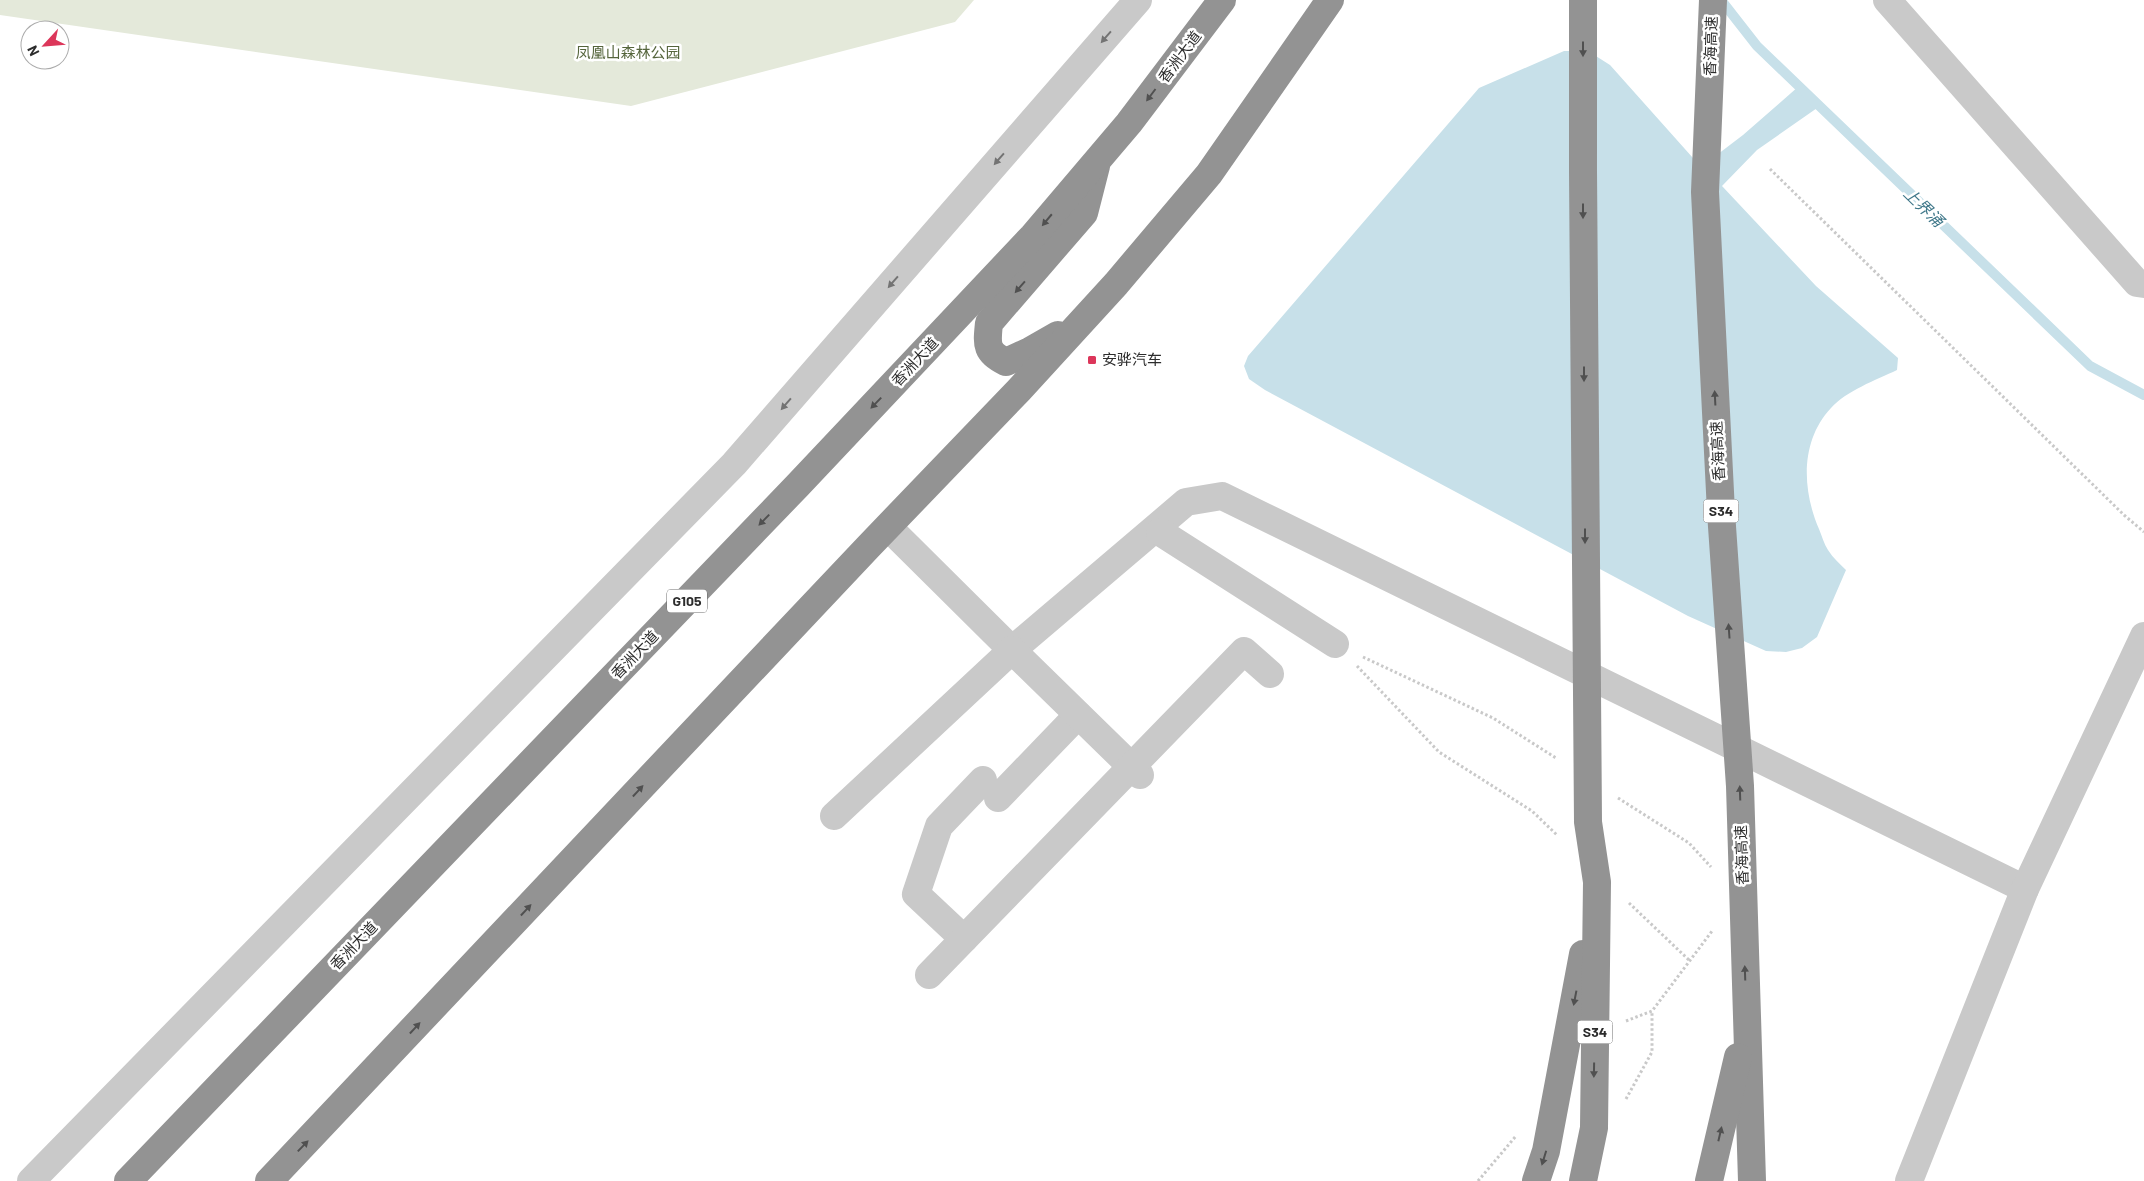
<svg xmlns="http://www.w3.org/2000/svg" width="2144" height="1181" font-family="Barlow,'Noto Sans SC',sans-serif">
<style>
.green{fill:#e4e9da}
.water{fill:#c7e0e9}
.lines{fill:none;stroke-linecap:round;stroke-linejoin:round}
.stream{stroke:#c7e0e9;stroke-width:10}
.path{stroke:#c9c9c9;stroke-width:3;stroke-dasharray:2.5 2.5;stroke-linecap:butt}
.minor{stroke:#c9c9c9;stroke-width:28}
.highway{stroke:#939393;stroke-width:28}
.oneway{fill:#737373}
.oneway2{fill:#505050}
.poi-dot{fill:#dc365a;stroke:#fff;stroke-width:2}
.labels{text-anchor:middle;stroke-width:5;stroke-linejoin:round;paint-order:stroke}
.shield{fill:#fff;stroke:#6b6b6b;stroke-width:1}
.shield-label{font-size:14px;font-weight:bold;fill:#2c2c2c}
.street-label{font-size:15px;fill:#2c2c2c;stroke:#fff}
.park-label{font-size:15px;fill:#55653c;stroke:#fff}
.poi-label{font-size:15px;fill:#2c2c2c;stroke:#fff;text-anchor:start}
.water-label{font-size:16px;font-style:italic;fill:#3f7789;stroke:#fff}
</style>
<rect width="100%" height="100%" fill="#fff"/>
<path class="green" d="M0 0H974L955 22 631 106 0 15Z"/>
<path class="water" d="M1564 51H1588L1610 65 1701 167 1743 135 1799 86 1820 106 1757 150 1722 186 1816 286 1898 358 1897 370C1876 380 1846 391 1831 408 1800 441 1802 490 1819 529 1822 536 1824 544 1828 550 1833 558 1840 564 1846 570L1817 637 1802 648 1786 652 1766 651 1688 616 1265 390 1249 379 1244 366 1248 356 1479 88Z"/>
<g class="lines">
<path class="stream" d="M1721 0 1757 46 2090 366 2144 395"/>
<g class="path">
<path d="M1770 169 2124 515 2144 532"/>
<path d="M1363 657 1493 718 1556 758"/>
<path d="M1357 666 1439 752 1532 811 1557 835"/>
<path d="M1618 798 1689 843 1711 867"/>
<path d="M1629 903 1690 961"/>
<path d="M1626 1021 1652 1011 1712 931"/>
<path d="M1626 1099 1652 1052V1011"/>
<path d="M1478 1181 1516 1136"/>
</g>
<g class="minor">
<path d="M1887 0 2137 283 2144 284"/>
<path d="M888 527 1012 650 1186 502 1222 496 2025 889"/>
<path d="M1160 532 1335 644"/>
<path d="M998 798 1078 715"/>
<path d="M834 816 1012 650 1140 775"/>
<path d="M964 939 916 894 939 826 983 780"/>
<path d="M929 975 1244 651 1270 674"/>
<path d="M31 1181 734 464 1138 0"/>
<path d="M1909 1181 2025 889 2144 636"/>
</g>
<g class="highway">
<path d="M1713 0 1705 192 1721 512 1740 786 1752 1181"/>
<path d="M1058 335 1030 351 1006 362C985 352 987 344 989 323L1084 213 1096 166"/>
<path d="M128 1181 798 485 1033 236 1129 123 1222 0"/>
<path d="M269 1181 869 546 1019 390 1116 284 1209 174 1330 0"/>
<path d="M1536 1181 1546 1151 1583 954"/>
<path d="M1583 1181 1594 1128 1597 882 1588 822 1583 171V0"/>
<path d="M1709 1181 1738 1057"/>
</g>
</g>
<defs><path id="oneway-solid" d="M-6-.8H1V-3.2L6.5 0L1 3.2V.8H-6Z" transform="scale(1.25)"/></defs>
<g class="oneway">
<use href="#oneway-solid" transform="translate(1106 37) rotate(131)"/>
<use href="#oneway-solid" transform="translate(999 159) rotate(131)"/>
<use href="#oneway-solid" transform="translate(893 282) rotate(131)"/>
<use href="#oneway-solid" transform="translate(786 404) rotate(131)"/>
</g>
<g class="oneway2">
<use href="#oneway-solid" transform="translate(1583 49) rotate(90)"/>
<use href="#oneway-solid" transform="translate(1151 95) rotate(127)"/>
<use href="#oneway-solid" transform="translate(1583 211) rotate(90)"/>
<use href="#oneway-solid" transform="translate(1047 220) rotate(130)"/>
<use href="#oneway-solid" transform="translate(1020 287) rotate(131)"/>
<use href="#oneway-solid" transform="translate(1584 374) rotate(90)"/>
<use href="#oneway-solid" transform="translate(1715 398) rotate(-93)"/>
<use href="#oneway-solid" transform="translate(876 403) rotate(134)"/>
<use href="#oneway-solid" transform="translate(764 520) rotate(134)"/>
<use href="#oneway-solid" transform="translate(1585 536) rotate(90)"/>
<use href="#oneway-solid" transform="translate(1729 631) rotate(-94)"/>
<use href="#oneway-solid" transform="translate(638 791) rotate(-47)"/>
<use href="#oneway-solid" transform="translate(1740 793) rotate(-92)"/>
<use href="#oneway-solid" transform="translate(526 910) rotate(-47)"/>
<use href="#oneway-solid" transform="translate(1745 973) rotate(-92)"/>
<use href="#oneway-solid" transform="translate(1575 998) rotate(101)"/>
<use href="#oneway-solid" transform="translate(415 1028) rotate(-47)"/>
<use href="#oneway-solid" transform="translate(1594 1070) rotate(91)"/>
<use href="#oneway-solid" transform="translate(1720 1134) rotate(-77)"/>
<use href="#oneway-solid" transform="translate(303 1146) rotate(-46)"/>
<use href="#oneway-solid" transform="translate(1544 1158) rotate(107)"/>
</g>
<rect class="poi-dot" x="1087" y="355" width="10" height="10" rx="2.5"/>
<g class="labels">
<g class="shield">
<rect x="1703.5" y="499.5" width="35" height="23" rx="4"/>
<rect x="667" y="589.5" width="40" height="23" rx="4"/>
<rect x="1577.5" y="1020.5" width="35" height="23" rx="4"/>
</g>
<g class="shield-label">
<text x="1721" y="516">S34</text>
<text x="687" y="606">G105</text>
<text x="1595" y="1037">S34</text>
</g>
<g class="street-label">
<text transform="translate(1711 46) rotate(-88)" y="5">香海高速</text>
<text transform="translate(1180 57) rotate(-53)" y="5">香洲大道</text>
<text transform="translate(915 362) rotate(-47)" y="5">香洲大道</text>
<text transform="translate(1718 451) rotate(-93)" y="5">香海高速</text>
<text transform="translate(635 655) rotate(-46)" y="5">香洲大道</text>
<text transform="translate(1742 855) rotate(-92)" y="5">香海高速</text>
<text transform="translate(354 946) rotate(-46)" y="5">香洲大道</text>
</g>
<g class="park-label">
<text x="628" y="58">凤凰山森林公园</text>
</g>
<g class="poi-label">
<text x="1102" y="365">安骅汽车</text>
</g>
<g class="water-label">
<text transform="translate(1924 207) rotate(44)" y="6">上界涌</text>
</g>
</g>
<g transform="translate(45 45) rotate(244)"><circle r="24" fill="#ffffff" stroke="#ababab"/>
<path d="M0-4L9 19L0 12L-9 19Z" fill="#dc365a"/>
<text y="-8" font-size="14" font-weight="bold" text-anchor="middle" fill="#2c2c2c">N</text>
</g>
</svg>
